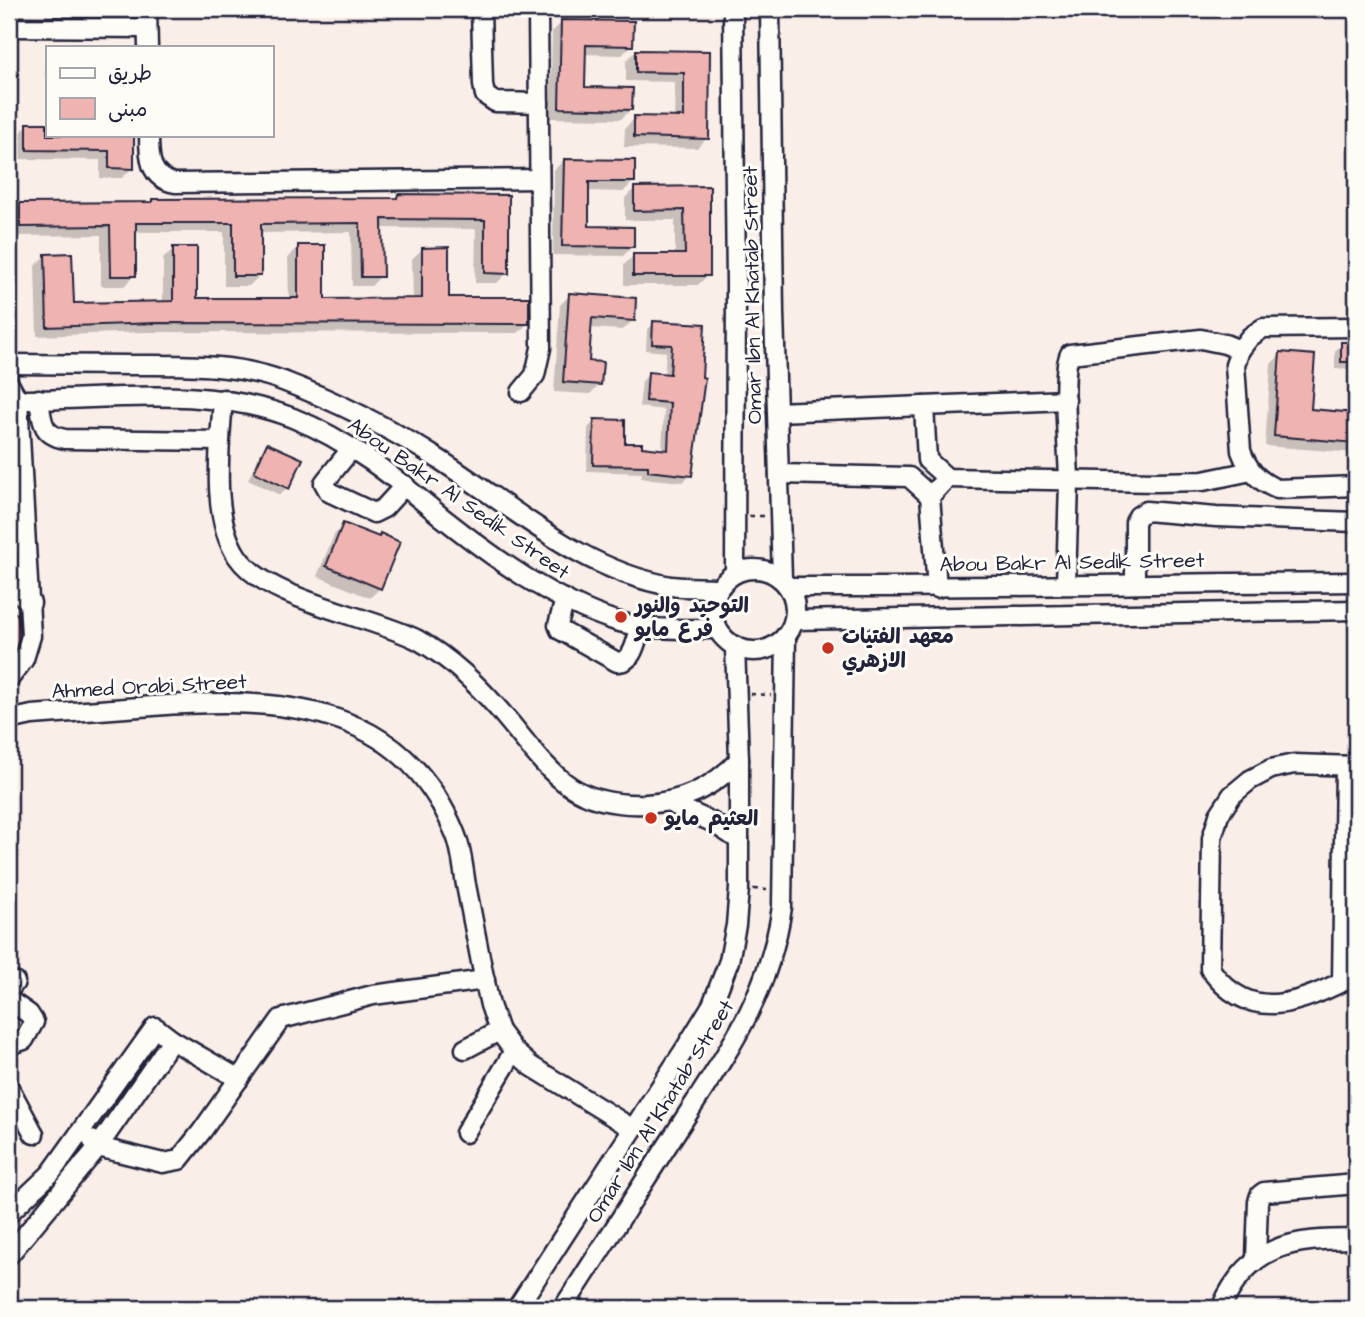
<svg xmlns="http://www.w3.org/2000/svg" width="1365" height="1317" font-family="'Architects Daughter','Playpen Sans Arabic',sans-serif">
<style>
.shadow{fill:#0003}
.building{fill:#efb4b2;stroke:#22223b;stroke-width:2}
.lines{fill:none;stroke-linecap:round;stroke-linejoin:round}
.minor-casing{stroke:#22223b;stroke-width:23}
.path{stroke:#22223b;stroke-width:2.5;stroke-dasharray:5 5;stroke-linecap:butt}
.minor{stroke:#fdfcf7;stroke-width:18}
.poi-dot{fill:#c8321e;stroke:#fdfcf7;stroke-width:2.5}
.labels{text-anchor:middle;stroke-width:6;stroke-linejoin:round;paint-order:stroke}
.street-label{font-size:21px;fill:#22223b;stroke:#fdfcf7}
.poi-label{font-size:21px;font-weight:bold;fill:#22223b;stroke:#fdfcf7;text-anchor:start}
</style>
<rect width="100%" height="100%" fill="#faeee9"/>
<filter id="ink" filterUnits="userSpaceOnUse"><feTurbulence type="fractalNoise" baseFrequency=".0143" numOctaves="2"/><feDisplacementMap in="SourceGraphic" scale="14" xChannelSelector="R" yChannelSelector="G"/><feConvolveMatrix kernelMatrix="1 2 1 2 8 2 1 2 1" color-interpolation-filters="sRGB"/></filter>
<g filter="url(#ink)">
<g class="shadow">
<path d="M640 9H693L691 11Z"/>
<path d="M562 22 632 45 622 55 584 54 583 89 631 109 621 119 550 118 552 32Z"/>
<path d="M57 44 110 47H53Z"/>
<path d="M636 51 709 53 707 138 697 148 624 147 625 128 635 118 674 119 675 82 626 81V61Z"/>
<path d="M47 53V76H45Z"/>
<path d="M28 125H47V135H132V168L122 178H100V160L18 159V135Z"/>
<path d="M564 160 633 182 623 192 588 191 587 228 633 246 623 256 553 255 554 170Z"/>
<path d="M635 188H708V275L698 285H624V265L634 255H675V220H625V198Z"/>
<path d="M398 196 508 197 507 273 497 283H475L476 229 380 228 381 276 371 286H352L351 232 259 233V276L249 286H224V232H134V276L124 286H101V235L11 236 10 215 20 205 150 204 153 201 394 200Z"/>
<path d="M298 247 324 301 413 300 412 259 422 249 447 299 528 323 518 333 145 332 37 336 35 266 45 256 72 305 163 303V259L173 249 195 300H289L288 257Z"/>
<path d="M570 295 633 320 623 330 590 328 588 363 600 384 590 394 554 392 560 305Z"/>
<path d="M654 323 703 326 691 475 683 482 641 478 642 473 587 471 588 428 595 421 623 444 662 451 664 410 639 407 642 381 649 374 664 375 666 352 646 350 647 330Z"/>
<path d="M1342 344H1356V369H1335V351Z"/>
<path d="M1281 354 1309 411 1356 415V453L1265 446 1271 364Z"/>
<path d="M268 445 287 488 280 495 248 480 261 452Z"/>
<path d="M344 525 380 588 370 598 317 576 334 535Z"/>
</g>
<g class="building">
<path d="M561 20 634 21 633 46 586 45 585 87 633 88 632 110 559 108Z"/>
<path d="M636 50 710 51 709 139 634 137V116L684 117V73L636 72Z"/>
<path d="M27 123H47V135H134V169L109 168V151L27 150Z"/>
<path d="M564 159 635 160V182H589V226L634 227V247L562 246Z"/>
<path d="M710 186V276H633V254H685L684 210 634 211V187Z"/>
<path d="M398 194 509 195V274L485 273V220L382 219 383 277H361L360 223 261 224V276H233V223H136V276H111L110 226 20 227V203L152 202V199L397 198Z"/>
<path d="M298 245H325V299L422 298V248L449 247V297H529V324L156 323 47 327 45 254 72 253 74 303 173 301V247H197V298H298Z"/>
<path d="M569 293 636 298 635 321 592 318 589 361 603 362 601 385 563 382Z"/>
<path d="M653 321 705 324 702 377 705 378 692 476 648 471V466L593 465 594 419 625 420V443H642V447L668 450 670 403 646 401 648 372 670 374 672 345 652 344Z"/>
<rect x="1341" y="342" width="15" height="20"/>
<path d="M1280 352 1315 355 1311 409 1356 413V443L1274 436Z"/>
<path d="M267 443 303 459 289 489 254 472Z"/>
<path d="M343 523 379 537 380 533 400 542 381 589 326 566Z"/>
<path d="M9 608 18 615 20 635 14 654 9 660Z"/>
</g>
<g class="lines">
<g class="minor-casing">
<g id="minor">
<path d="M147 9 148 47"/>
<path d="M481 9 483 85 485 95 495 102 539 103"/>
<path d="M733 9 736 285 735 573"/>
<path d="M770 9 774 312 782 579"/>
<path d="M9 27 147 28"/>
<path d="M149 135C149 157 149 178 175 183L539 179"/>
<path d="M1356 327 1263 328 1250 337 1240 350 1235 365 1241 451C1248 470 1258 481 1277 489L1356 486"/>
<path d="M9 364C49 364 90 365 131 365 182 365 235 363 283 381 338 402 390 428 440 460 513 507 582 571 671 586 686 588 703 587 718 588"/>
<path d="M9 384 18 400 31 636 24 659 9 679"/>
<path d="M521 392 535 375 541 348 538 9"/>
<path d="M39 399C42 420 41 435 65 439L220 441"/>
<path d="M223 399C220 445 210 515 237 556 267 601 369 615 418 640 454 660 486 693 512 725 553 776 575 807 646 804 683 802 714 787 739 760"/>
<path d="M9 400C103 401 203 383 293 418 351 441 396 479 443 518 495 559 553 601 616 621 648 631 684 629 717 629"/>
<path d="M924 406 927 460 947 478 1156 482 1203 481 1251 471"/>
<path d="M777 412 1066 400"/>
<path d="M352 448 327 479 324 483 329 492 374 513 384 508 405 485"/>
<path d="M779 474 909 477 930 496 947 478"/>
<path d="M930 496 937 588"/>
<circle cx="754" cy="610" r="41"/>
<path d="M1135 583V522L1138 516 1146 511 1216 517 1356 522"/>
<path d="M1066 584C1067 550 1068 516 1069 482 1069 455 1060 373 1070 354L1201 339 1225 344 1240 350"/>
<path d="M9 585 31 603"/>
<path d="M788 587C978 588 1167 583 1356 582"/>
<path d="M565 599 558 625 560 630 617 662C634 663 636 639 641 626"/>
<path d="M794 620 1356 610"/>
<path d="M9 720 32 715C72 712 113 709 153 706 277 697 401 701 455 833 462 849 463 868 466 885 474 925 481 965 490 1005L499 1031 514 1051 531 1066 633 1129"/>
<path d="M1356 766 1294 764 1271 769 1250 780 1232 795 1219 815 1212 838 1210 969C1252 1028 1305 1000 1356 975"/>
<path d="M670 803 712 822 739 840"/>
<path d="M1342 982 1345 766"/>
<path d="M9 990 15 982"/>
<path d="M9 1000 29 1014 34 1022 24 1040 15 1043 9 1039"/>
<path d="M465 1049 499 1031"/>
<path d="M9 1087 34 1134"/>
<path d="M465 1133 514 1051"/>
<path d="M92 1140 98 1147 172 1040 239 1079"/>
<path d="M9 1213 51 1173 155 1027 172 1040"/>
<path d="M9 1255 98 1147 163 1163 179 1160 202 1131 281 1019 373 995 485 980"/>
<path d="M1256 1259 1258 1202 1260 1195 1264 1192 1356 1184"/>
<path d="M517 1308 685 1049 712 1005 729 961 736 925 739 889V760L735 646"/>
<path d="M563 1308C601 1250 638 1191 676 1132 724 1057 769 998 782 907L786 636"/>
<path d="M1221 1308C1249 1244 1292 1239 1356 1239"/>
</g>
</g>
<g class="path">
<path d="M749 516H766"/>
<path d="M750 694 771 695"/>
<path d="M753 889 767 890"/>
</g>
<use href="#minor" class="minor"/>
</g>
</g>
<g class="poi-dot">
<circle cx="621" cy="617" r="7"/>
<circle cx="828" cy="648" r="7"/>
<circle cx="651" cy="818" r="7"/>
</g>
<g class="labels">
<g class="street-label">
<text transform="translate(752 295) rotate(-91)" y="7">Omar Ibn Al Khatab Street</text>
<text transform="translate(459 498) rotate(35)" y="7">Abou Bakr Al Sedik Street</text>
<text transform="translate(1072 562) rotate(-1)" y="7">Abou Bakr Al Sedik Street</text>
<text transform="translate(149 686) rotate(-3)" y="7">Ahmed Orabi Street</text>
<text transform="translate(660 1111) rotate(-58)" y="7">Omar Ibn Al Khatab Street</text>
</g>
<g class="poi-label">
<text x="635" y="612">التوحيد والنور<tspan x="635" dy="24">فرع مايو</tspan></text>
<text x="842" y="643">معهد الفتيات<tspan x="842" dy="24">الازهري</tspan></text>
<text x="665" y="825">العثيم مايو</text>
</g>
</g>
<rect width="1365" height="1317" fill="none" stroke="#fdfcf7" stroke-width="35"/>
<rect x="18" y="18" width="1330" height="1282" fill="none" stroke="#22223b" stroke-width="2.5" filter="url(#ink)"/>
<rect x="46" y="46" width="228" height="91" fill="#fdfcf7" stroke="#a5a5ac" stroke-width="2"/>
<rect x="60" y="68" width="35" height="10" fill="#fdfcf7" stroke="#a5a5ac" stroke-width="2"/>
<text x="108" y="80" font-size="21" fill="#22223b">طريق</text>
<rect x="60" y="98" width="35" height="21" fill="#efb4b2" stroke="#a5a5ac" stroke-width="2"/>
<text x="108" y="116" font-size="21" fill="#22223b">مبنى</text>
</svg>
